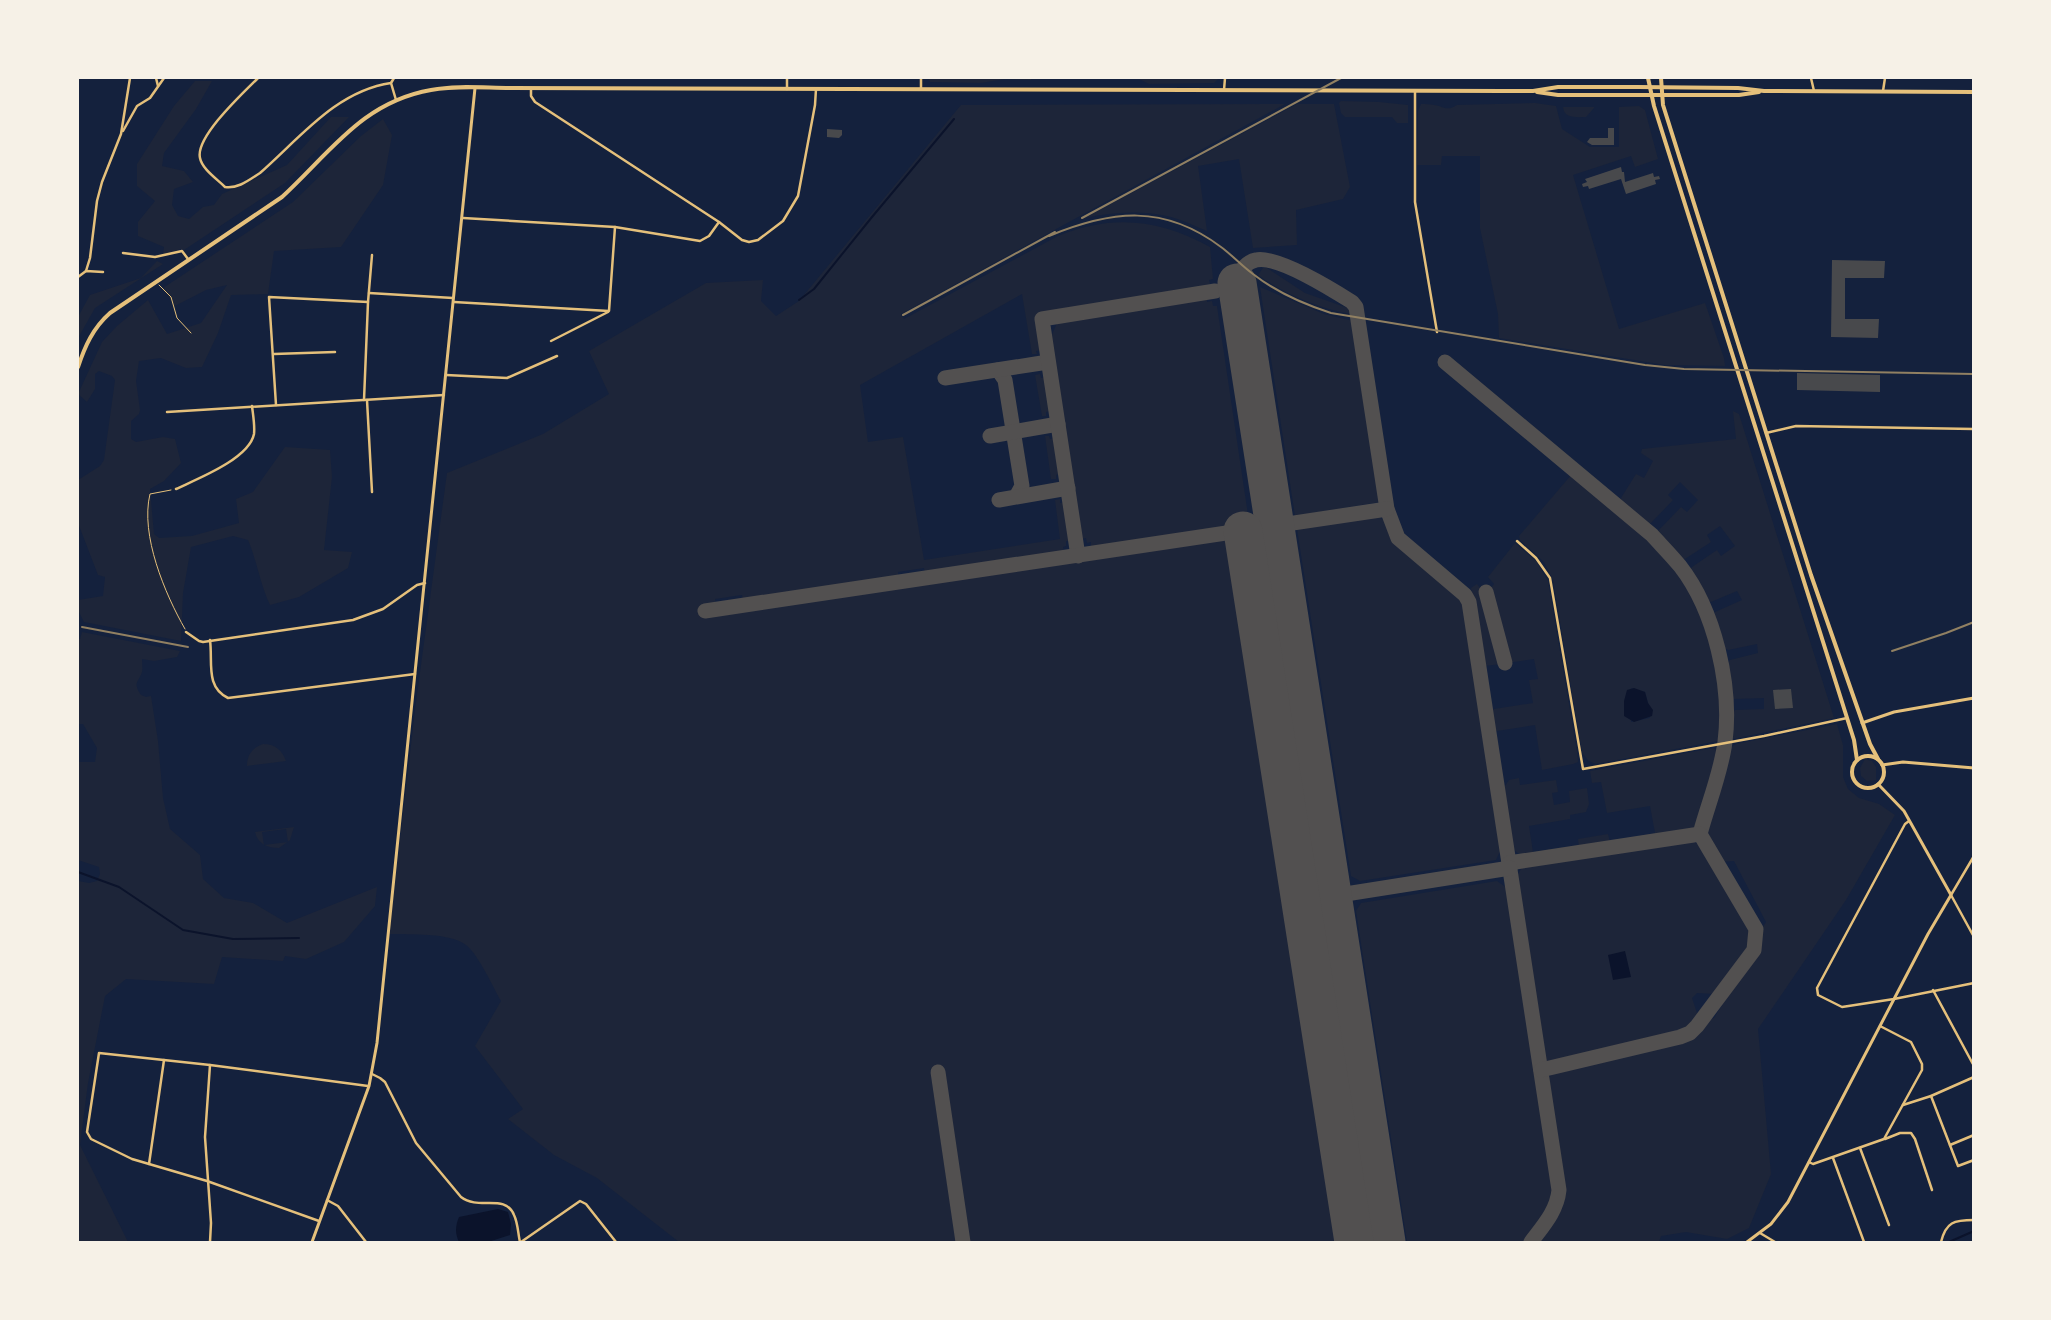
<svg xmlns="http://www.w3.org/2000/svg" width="2051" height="1320" font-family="'PT Sans',sans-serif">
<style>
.green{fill:#1d2539;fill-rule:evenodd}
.water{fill:#0b132b}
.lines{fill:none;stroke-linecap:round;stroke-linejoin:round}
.stream{stroke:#0b132b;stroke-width:2}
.taxiway{stroke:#525050;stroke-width:15}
.runway{stroke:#525050;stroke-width:39}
.building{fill:#48494c}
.path{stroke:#e5c07b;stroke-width:1}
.minor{stroke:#e5c07b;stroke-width:2.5}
.tertiary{stroke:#e5c07b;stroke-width:3}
.secondary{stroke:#e5c07b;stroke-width:3}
.primary{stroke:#e5c07b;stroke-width:4}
.rail{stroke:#918062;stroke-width:2}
</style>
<rect width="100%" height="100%" fill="#14213d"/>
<g class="green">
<path d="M928 78H1031V80L1005 79 981 83 930 82Z"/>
<path d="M1108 78H1219L1214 83 1149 84 1139 79Z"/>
<path d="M195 81H212L196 109 164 153 162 166 184 171 193 182 174 189 172 205 178 216 189 219 203 207 214 205 222 194 287 165 331 117H349L285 183 184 250 181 249 163 255 164 247 138 236V222L155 201 137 186V164L174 106Z"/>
<path d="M1341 101 1379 102 1408 105V123H1397L1392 117H1345L1341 113 1339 103Z"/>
<path d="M1535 103 1556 106 1562 129 1590 147H1619V107L1639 106 1645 110 1658 159 1635 167 1631 156 1573 175 1619 329 1705 303 1724 358 1725 366 1665 365 1499 338 1498 314 1480 228V156H1442L1441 165H1417L1418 111 1421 104C1425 104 1430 104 1434 105 1443 106 1447 112 1457 105Z"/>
<path d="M1285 104 901 314 904 319 1058 236C1112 214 1159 219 1210 247L1213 279 1209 280 1210 284 1205 285V289L1036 314 1041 350 1036 351 1037 354H1032L1022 294 860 385 868 442 903 437 924 560 1060 539 1055 500 1060 499V503L1065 502 1070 541H1066V546L1063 547 1064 552 925 573 924 568 898 572V577L743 601 742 595 715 599 716 605 703 607 705 616 1233 538 1341 1242H968L944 1067 930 1069 956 1242H679L597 1178 554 1155 508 1119 523 1109 475 1046 501 1001C493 987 478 954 466 945 449 932 410 935 389 934L416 702 447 473 543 434 609 394 589 351 706 283 763 280 761 301 776 316 799 301 961 105Z"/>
<path d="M1297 104H1334L1350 187 1343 199 1296 210 1297 245 1253 248 1239 159 1198 166 1207 231C1194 226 1181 219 1167 216 1141 210 1111 212 1085 218Z"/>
<path d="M1563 107H1594V108L1586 117C1577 117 1564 119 1563 107Z"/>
<path d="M383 119 392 135 383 185 341 247 274 251 268 294 231 295 218 333 202 367 186 368 161 358 139 361 136 381 140 410 139 414 131 421V439L136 442 163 437 175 439 181 463 164 481 150 489 154 534 159 538 192 536 239 523 236 499 253 492 285 447 330 450 332 477 324 550 352 552 348 568 299 597 270 605C260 584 257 561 248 540L233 536 191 547 183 593 181 641 84 622 78 610V600L103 596 105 577 98 575 78 523V480L100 466 104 460 115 380 112 376 99 371 95 374V389L87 402 78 394 102 342 117 326 148 300 167 334 201 323 227 285 206 290 175 306 163 288 293 202 361 136Z"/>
<path d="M157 261 163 264 95 308 78 338V317L90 295 141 278Z"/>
<path d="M1263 268H1267L1305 293 1348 308 1351 314C1318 308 1285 294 1258 275Z"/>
<path d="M1260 287 1324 314 1353 321 1380 502 1295 516Z"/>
<path d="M1207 299V302L1212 301 1213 306H1217L1248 515H1245L1246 520 1241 521 1242 524 1091 547V542L1087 543 1086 538 1081 539 1050 339 1058 321Z"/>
<path d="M1040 374 1041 378 1045 377 1050 411 1046 412V416H1042L1035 375Z"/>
<path d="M1733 411 1739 414 1834 718 1733 739 1729 736 1731 714 1735 710 1764 709V698L1734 699 1730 695 1727 664 1730 660 1758 653 1757 644 1728 650 1723 647 1713 618 1715 612 1742 600 1737 591 1711 602 1705 599 1690 570 1692 567 1717 550 1721 556 1735 546 1720 526 1707 535 1711 542 1685 559 1679 558 1658 534V531L1681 507 1687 512 1698 500 1680 482 1668 495 1673 500 1651 523 1646 524 1622 504 1621 498 1636 474 1644 478 1653 461 1641 453 1642 449 1736 439Z"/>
<path d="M1045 436H1049L1050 439 1055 438 1060 474 1056 475V479H1051Z"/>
<path d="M1572 474C1605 503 1640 530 1668 563 1711 611 1722 676 1720 739L1718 741 1596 764C1589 762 1586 759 1582 752L1553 580 1544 562 1520 540 1519 536ZM1631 688 1645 692 1649 706 1650 718 1631 722Z"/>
<path d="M1379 517 1384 520 1390 533 1400 546 1463 603 1501 849 1496 860 1360 881 1351 876 1297 529Z"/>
<path d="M1515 543 1536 561 1548 581 1577 751 1578 762 1573 764 1542 770 1535 725 1497 731 1493 728 1491 711 1494 709 1533 703 1529 680 1538 679 1534 659 1507 663 1488 591 1494 584 1488 577Z"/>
<path d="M1477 584 1484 593 1502 664 1484 666 1472 593 1471 588Z"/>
<path d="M82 632 180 651 177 657 154 661 142 659C142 663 143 669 142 672 139 682 132 682 141 695L146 697 151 696 158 741 163 798 170 829 200 855 203 879 224 898 253 903 287 923 377 887 375 906 344 942 306 959 285 956 283 961 222 957 214 984 126 979 105 996 88 1083 80 1145 128 1242H78V881L89 883 97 881 100 874 99 867 78 860V762H95L97 748 83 724H78V639H80Z"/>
<path d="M1837 724 1843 745V777L1848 789 1859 798 1879 804 1895 815 1846 900 1758 1029 1771 1174 1749 1228 1727 1239 1686 1232 1661 1236 1659 1242H1537L1562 1209 1565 1195 1548 1078 1555 1072 1687 1040C1697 1034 1702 1020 1714 1018L1722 1005V1000L1759 949 1761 930 1766 922 1734 861 1721 862C1714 850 1705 840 1708 825L1729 748 1736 744Z"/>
<path d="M263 744C275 744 282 750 286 761L247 766C247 755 252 748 263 744Z"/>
<path d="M1713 748 1718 751 1699 822 1695 828 1628 840V838L1655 833 1650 806 1607 813 1601 782 1592 783 1590 771Z"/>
<path d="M1865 759 1872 761 1876 767V780L1867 781 1861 776 1860 768Z"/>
<path d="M1519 778 1520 785 1556 780 1558 792 1552 793 1554 805 1570 802 1569 791 1587 788 1589 804 1586 812 1570 815V819L1529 826 1533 852 1553 849V851C1538 853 1519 862 1511 845L1503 789 1509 780Z"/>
<path d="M294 827 290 840 279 848C267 848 258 844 255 832ZM286 829 288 842 264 845 262 832Z"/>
<path d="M1608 834 1610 842 1579 847 1578 839Z"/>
<path d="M1687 840 1694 842 1699 845 1749 928 1751 934 1748 947 1714 994 1697 993 1692 998 1698 1016 1689 1027 1682 1031 1553 1062 1545 1061 1517 879 1518 874 1523 866Z"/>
<path d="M1497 881 1507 888 1554 1199 1523 1242H1407L1356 911 1361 903Z"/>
</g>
<g class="water">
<path d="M1634 688 1645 692 1648 703 1653 710 1652 716 1634 722 1624 716V701L1627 690Z"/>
<path d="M1625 951 1631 977 1613 980 1608 955Z"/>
<path d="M498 1209 508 1212 511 1224 510 1235 488 1242H459C455 1233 455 1227 459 1217Z"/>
</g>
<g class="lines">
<g class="stream">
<path d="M799 300 814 289 872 217 954 119"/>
<path d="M78 872 119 887 183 930 233 939 299 938"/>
<path d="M1949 1242 1974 1231"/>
</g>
<g class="taxiway">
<path d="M1237 283C1239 273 1245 262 1256 260 1277 255 1333 290 1352 302L1356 307 1387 509 1398 538 1465 595 1469 602 1559 1190C1557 1211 1543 1226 1531 1242"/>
<path d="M1445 362 1652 535C1661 545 1671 555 1680 566 1715 611 1732 686 1725 742 1721 773 1708 804 1700 834"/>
<path d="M998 370 1005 380 1022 486 1017 495"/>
<path d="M945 378 1048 362"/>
<path d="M990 436 1058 424"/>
<path d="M999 500 1068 488"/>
<path d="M1078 556 1042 319 1215 291"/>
<path d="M1486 592 1505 663"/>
<path d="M705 611 1387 509"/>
<path d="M1509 863 1700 834 1756 929 1754 950 1697 1026 1690 1033 1680 1037 1541 1070"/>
<path d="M1333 896 1510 868"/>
<path d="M938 1072 963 1242"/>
</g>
<g class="runway">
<path d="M1237 283 1386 1242"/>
<path d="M1243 531 1354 1242"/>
</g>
</g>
<g class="building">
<path d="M1608 128H1614V145H1592L1587 142 1590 138H1608Z"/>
<path d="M827 129 842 130V135L839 138 827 137Z"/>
<path d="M1621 167 1622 172H1624L1625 182 1653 173 1654 177 1659 176 1660 179 1655 180 1656 184 1626 194 1621 179 1589 189 1588 186 1583 187 1582 184 1587 182 1585 179Z"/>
<path d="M1832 260 1885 261 1884 278H1845V319H1879L1878 338 1831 337Z"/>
<path d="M1797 373 1880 375V392L1797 390Z"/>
<path d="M1791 689 1793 708 1775 709 1773 690Z"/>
</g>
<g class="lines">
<g class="path">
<path d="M159 285 171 297 177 318 191 333"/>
<path d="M171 490 150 494C140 535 165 594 185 629"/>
</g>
<g class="minor">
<path d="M156 78 158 86"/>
<path d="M258 78C244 92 195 137 200 158 202 169 217 179 225 187 238 189 249 180 260 173 300 138 336 91 391 83"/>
<path d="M394 78 391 83 396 100"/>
<path d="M1811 78 1814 91"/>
<path d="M531 88V96L535 102 719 222 742 240 749 242 758 240 783 221 798 196 815 105 816 89"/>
<path d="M787 89V78"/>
<path d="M921 89V78"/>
<path d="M1224 90 1225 78"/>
<path d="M1415 91V202L1437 332"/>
<path d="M1883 91 1885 78"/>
<path d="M123 131 137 106 150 98 164 78"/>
<path d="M463 218 615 227 700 241 709 236 719 222"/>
<path d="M123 253 155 257 182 251 188 259"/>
<path d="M86 271 90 258 97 201 102 182 121 134 130 78"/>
<path d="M78 277 86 271 103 272"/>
<path d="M369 293 453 298"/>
<path d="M454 302 609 311 615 227"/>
<path d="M551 341 608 312"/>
<path d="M274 354 335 352"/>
<path d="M446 375 507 378 557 356"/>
<path d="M364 400 368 302 372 255"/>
<path d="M367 400 372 492"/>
<path d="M276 405 269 297 368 302"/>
<path d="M167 412 444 395"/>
<path d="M1766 433 1796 426 1974 429"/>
<path d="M176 489C197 479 249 459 254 434 255 425 253 415 252 406"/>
<path d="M1517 541 1536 558 1550 578 1583 769 1764 736 1847 718"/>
<path d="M186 632 199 641 203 642 353 620 383 609 417 585 425 583"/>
<path d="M210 640C213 662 205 687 228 698L415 674"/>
<path d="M1909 821 1905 824 1817 988 1818 995 1842 1007 1894 999 1974 983"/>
<path d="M1974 856 1951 895 1974 937"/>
<path d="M1933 990 1974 1066"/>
<path d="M372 1074 380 1078 385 1082 416 1143 461 1197C479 1211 505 1193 514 1215 518 1223 518 1234 520 1242"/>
<path d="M1931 1096 1958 1166 1974 1160"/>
<path d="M1903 1105 1931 1096 1974 1077"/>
<path d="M1885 1139 1900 1133H1911L1915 1139 1932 1190"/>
<path d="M1950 1145 1974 1135"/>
<path d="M1860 1148 1889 1225"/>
<path d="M1833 1158 1864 1242"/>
<path d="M1809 1162 1813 1164 1884 1139 1922 1070V1064L1911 1042 1880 1026"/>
<path d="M149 1164 164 1060"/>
<path d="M327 1200 338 1206 366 1242"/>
<path d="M319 1221 207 1181 132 1159 91 1139 87 1132 99 1053 210 1065 368 1086"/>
<path d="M1760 1233 1775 1242"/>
<path d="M210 1242 211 1223 205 1137 210 1065"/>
<path d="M521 1242 580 1201 586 1204 616 1242"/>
<path d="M1941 1242C1946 1222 1954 1220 1974 1220"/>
</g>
<g class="tertiary">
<path d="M1862 723 1894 712 1974 698"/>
<path d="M312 1242 369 1086 377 1043 475 88"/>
</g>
<g class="secondary">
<path d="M1882 765 1903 762 1974 768"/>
<path d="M1747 1242 1771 1224 1788 1202 1928 934 1951 895 1904 811 1878 784"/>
</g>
<g class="primary">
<path d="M1648 78 1654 106 1854 740 1857 760"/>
<path d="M1661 78 1663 105 1811 575 1870 744 1878 759"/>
<path d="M1537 92 1558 95H1739L1759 92"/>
<path d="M78 367C85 346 93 328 110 313L282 197C330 153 362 102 431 90 457 85 485 88 511 88L1503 91H1533L1558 87H1638L1738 88 1764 91 1974 92"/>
<circle cx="1868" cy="772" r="16"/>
</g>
<g class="rail">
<path d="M1082 218 1341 78"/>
<path d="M1049 236C1112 210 1164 204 1221 247 1232 255 1242 266 1253 274 1276 292 1303 304 1331 313L1645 365 1684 369 1974 374"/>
<path d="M903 315 1055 232"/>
<path d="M82 627 188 647"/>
<path d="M1892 651 1946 633 1974 622"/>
</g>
</g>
<rect width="2051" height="1320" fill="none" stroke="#f6f1e7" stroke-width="158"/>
</svg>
